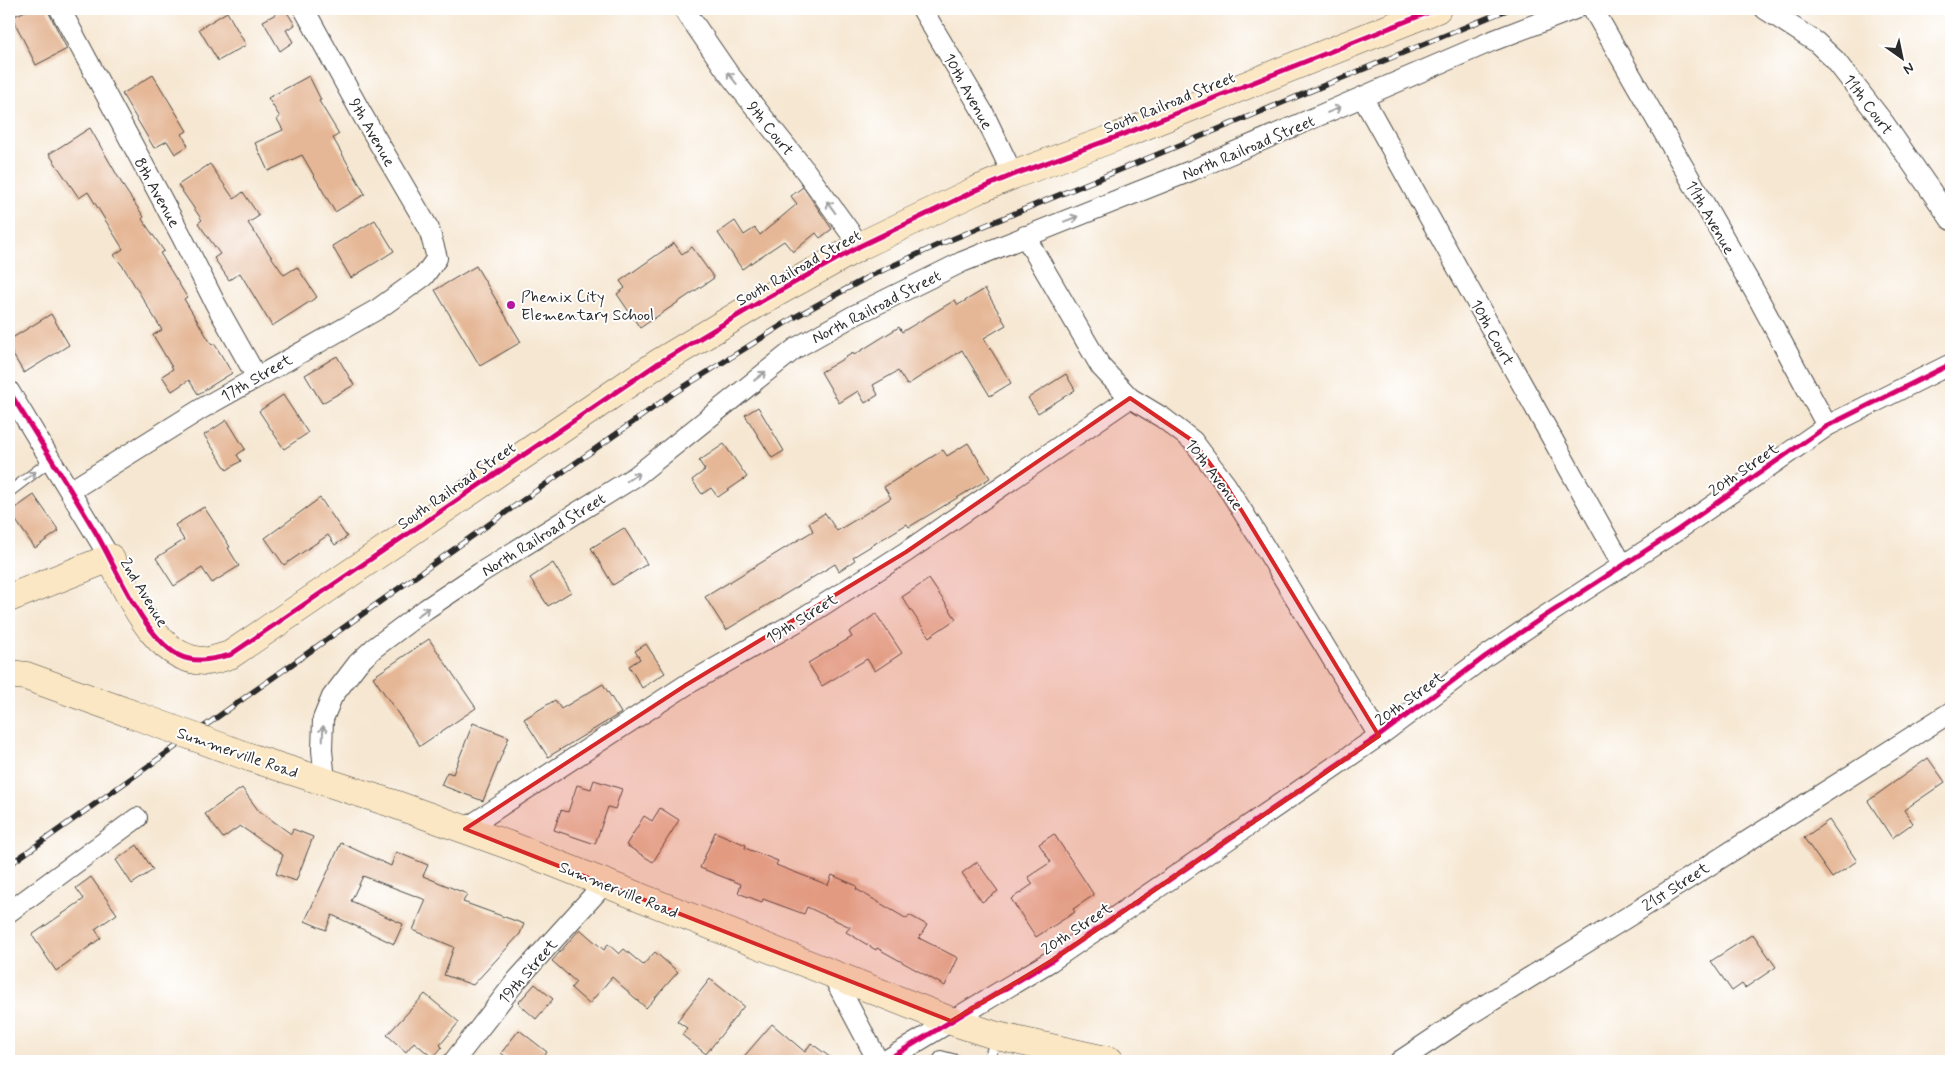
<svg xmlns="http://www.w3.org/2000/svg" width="1960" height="1070" font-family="Mynerve,sans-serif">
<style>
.building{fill:#e5b796}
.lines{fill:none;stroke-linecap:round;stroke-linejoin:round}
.lane-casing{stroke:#494744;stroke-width:12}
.street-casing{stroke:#494744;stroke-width:22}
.secondary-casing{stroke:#494744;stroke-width:29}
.lane{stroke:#fff;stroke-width:10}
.street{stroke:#fff;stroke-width:20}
.secondary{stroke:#fbe7c3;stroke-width:28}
.rail-casing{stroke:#2b2b2b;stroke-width:5.5}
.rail{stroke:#fff;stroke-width:4;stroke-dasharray:11;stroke-linecap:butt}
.secondary-bridge-casing{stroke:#494744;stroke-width:29;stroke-linecap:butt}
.secondary-bridge{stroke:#fbe7c3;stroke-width:28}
.cycleway-casing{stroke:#fff;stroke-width:8}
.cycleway{stroke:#d6006c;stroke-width:5}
.oneway{stroke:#a0a0a0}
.marked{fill:#d62828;fill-opacity:0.2;stroke:#d62828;stroke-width:4;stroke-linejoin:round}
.poi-dot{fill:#b5179e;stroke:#fff;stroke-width:2}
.labels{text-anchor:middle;stroke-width:4;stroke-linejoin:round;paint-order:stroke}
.street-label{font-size:16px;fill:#2b2b2b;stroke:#fff}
.poi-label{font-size:16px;fill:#2b2b2b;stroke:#fff;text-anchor:start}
</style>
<rect width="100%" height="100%" fill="#fff"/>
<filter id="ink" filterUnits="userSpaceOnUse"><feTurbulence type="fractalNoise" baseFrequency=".02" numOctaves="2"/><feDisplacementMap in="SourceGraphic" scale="10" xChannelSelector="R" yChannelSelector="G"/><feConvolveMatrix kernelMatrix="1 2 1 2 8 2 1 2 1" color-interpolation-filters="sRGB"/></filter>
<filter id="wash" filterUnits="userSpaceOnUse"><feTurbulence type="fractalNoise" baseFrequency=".0096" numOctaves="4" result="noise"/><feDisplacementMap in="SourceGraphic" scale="20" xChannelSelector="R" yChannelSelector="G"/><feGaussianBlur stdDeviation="1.12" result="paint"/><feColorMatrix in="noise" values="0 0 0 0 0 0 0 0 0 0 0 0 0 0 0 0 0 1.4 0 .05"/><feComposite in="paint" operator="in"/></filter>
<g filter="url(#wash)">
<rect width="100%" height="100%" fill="#f6e7d2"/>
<g id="blocks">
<g class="building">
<path d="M30 9H47L67 49 36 65 12 17Z"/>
<path d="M285 9 295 25 286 30 293 42 280 51 263 21Z"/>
<path d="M227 12 246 45 218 61 199 29Z"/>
<path d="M153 75 187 131 182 134 188 146 175 154 167 141 154 148 122 94Z"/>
<path d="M309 76 321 100 319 101 339 134 333 138 365 194 335 212 302 155 268 171 255 143 283 130 277 119 280 117 268 98Z"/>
<path d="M90 128 125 189 144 217 142 219 164 251 160 253 187 297 184 299 212 345 214 343 232 373 198 394 189 380 172 391 162 376 173 369 153 335 162 330 124 268 114 255 123 249 88 192 79 198 49 154Z"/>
<path d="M210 164 234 199 243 192 259 216 248 223 284 275 297 267 317 297 272 326 240 273 229 280 214 258 220 254 198 223 202 220 178 185Z"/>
<path d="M803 187 832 229 820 238 816 233 793 252 784 241 742 269 718 233 735 221 744 235 755 228 760 235 797 204 791 196Z"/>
<path d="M375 220 394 251 351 278 332 246Z"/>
<path d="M674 243 682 254 692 247 714 278 640 328 617 294 625 288 620 281Z"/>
<path d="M476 266 521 342 480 366 435 290Z"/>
<path d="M985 289 1006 325 984 338 1011 383 990 396 962 350 907 385 898 371 873 385 878 395 865 403 858 391 839 403 821 372 853 353 854 355 899 327 902 332 955 300 958 305Z"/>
<path d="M51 314 69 345 24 373 9 348V340Z"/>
<path d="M337 356 354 385 322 403 305 375Z"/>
<path d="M1066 374 1075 390 1038 413 1028 398Z"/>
<path d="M283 395 308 433 284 449 259 411Z"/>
<path d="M758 407 784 451 772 458 745 415Z"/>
<path d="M227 420 245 449 237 455 241 461 227 470 204 435Z"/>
<path d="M968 443 990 478 909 527 907 524 853 557 855 560 839 571 835 564 726 630 705 597 813 531 809 523 825 513 837 531 891 498 884 487 943 450 947 456Z"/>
<path d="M724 444 747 477 718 497 711 488 702 494 692 480 705 470 699 461Z"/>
<path d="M34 495 59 531 35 548 10 512Z"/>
<path d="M320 498 347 537 335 545 328 535 284 565 265 538Z"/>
<path d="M204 507 230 547 228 548 239 566 212 583 202 568 174 586 156 558 184 540 175 525Z"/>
<path d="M624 528 647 564 613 585 591 548Z"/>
<path d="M553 563 571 592 548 606 530 578Z"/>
<path d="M929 579 956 619 929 637 902 597Z"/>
<path d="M876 614 902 653 875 671 867 659 822 686 808 663 852 637 849 632Z"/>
<path d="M429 639 476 708 420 746 373 677Z"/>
<path d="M646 644 665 673 642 688 629 666 640 659 635 651Z"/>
<path d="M603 684 621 713 548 757 524 719 555 700 561 709Z"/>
<path d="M473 723 509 737 483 801 441 785 447 772 453 774Z"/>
<path d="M1928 758 1945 782 1904 810 1913 823 1892 838 1868 801Z"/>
<path d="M594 780 622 789 615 809 608 807 595 844 554 830 561 810 568 812 577 785 591 789Z"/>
<path d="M242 788 258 810 291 834 293 829 313 837 296 881 276 874 283 855 240 826 223 838 205 814Z"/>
<path d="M660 808 679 820 653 862 626 845 644 816 652 821Z"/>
<path d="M1829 820 1857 861 1832 878 1804 838Z"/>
<path d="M715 832 746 845 745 848 778 861 776 865 828 885 832 875 857 886 856 889 907 919 909 915 927 925 919 938 958 958 945 986 877 948 876 950 846 932 850 927 807 907 804 914 763 899 762 902 738 893 741 884 700 868Z"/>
<path d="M1054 834 1094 895 1073 909 1075 912 1036 937 1011 899 1033 884 1028 877 1051 862 1039 844Z"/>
<path d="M341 843 391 866 396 852 428 865 423 876 467 894 463 902 524 924 520 934 473 985 444 975 454 947 413 930 426 900 363 876 351 901 403 924 394 944 332 915 326 930 305 921Z"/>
<path d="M137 845 153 870 132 884 116 860Z"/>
<path d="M977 862 998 891 982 902 962 873Z"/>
<path d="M91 877 117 914 95 929 101 938 56 971 32 935 84 899 76 888Z"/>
<path d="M580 929 604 950 608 944 619 954 624 949 643 965 655 952 678 972 646 1008 612 977 589 1004 571 988 576 982 552 961Z"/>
<path d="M1753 934 1776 967 1745 988 1742 984 1732 991 1711 961Z"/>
<path d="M710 979 744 1006 706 1054 682 1035 687 1028 677 1021Z"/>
<path d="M535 984 553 999 536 1019 518 1003Z"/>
<path d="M425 994 459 1022 440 1045 442 1047 433 1058 414 1042 406 1052 387 1035Z"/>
<path d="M772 1024 805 1052 811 1043 835 1061H740Z"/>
<path d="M519 1030 547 1052 540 1061H512L501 1053Z"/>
</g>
</g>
</g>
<g filter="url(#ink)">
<use href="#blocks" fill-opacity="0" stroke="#494744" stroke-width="1"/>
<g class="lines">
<g class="lane-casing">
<g id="lane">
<path d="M9 492 51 460"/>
<path d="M937 1061 941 1056 960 1061"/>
<path d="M988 1061 997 1037"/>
</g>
</g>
<g class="street-casing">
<g id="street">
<path d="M60 9 182 237 215 303 256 376"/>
<path d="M684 9 728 73 804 169 860 246"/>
<path d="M922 9 984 114 1013 175"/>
<path d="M1593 9 1756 294 1827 426"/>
<path d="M1765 9 1816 42 1835 60 1884 123 1951 220"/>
<path d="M1363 98 1623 566"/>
<path d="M1025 236 1101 367 1130 398 1163 418 1193 441 1226 485 1261 541 1379 736"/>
<path d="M9 391 110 558"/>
<path d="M70 491 201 409 378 309 424 276 437 258 429 229 363 116 304 9"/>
<path d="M325 781 322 750 323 719 332 697 358 663 374 648 426 609 480 573 636 476 796 348 853 316 962 262 1193 170 1492 41 1575 9"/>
<path d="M465 829 686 685 798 621 906 552 1130 398"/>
<path d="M9 912 137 818"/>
<path d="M833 976 878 1061"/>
<path d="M454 1061 517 980 604 884"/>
<path d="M885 1061 1051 961 1379 736 1486 656 1539 620 1679 529 1827 426 1951 364"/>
<path d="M1400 1061 1469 1015 1634 913 1951 712"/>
</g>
</g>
<g class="secondary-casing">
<g id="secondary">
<path d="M9 598 110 558C130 594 155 660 204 661 211 662 222 657 230 655L657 364 765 299 860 246 977 190 1013 175 1119 136 1437 9"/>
<path d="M9 674 26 676 129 713"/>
<path d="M249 757 394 804 514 847 951 1021 997 1036 1110 1061"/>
</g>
</g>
<use href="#lane" class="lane"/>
<use href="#street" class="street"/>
<use href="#secondary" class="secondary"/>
<g class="rail-casing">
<path id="rail" d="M9 865 674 393 795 317 870 276 938 245 1509 9"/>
</g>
<use href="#rail" class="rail"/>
<g class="secondary-bridge-casing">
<path id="secondary-bridge" d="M129 713 249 757"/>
</g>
<use href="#secondary-bridge" class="secondary-bridge"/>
<g class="cycleway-casing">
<g id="cycleway">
<path d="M9 391C38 438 68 485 96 533 117 569 142 634 178 655 195 664 213 659 230 655L657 364 765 299 860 246 977 190 1013 175 1119 136 1437 9"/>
<path d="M885 1061 1051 961 1379 736 1486 656 1539 620 1679 529 1827 426 1951 364"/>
</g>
</g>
<use href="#cycleway" class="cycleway"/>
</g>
<defs><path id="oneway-shaft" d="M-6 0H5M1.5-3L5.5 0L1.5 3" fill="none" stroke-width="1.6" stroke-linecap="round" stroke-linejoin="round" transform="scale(1.25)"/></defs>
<g class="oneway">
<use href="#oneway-shaft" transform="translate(732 78) rotate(-128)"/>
<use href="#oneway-shaft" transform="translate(1334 110) rotate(-23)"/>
<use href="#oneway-shaft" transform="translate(831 207) rotate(-126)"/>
<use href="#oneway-shaft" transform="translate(1071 219) rotate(-21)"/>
<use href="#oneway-shaft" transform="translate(760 376) rotate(-38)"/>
<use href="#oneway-shaft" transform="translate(30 476) rotate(-37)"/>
<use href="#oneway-shaft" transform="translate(633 477) rotate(-34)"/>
<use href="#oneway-shaft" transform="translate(423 612) rotate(-36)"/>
<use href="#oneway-shaft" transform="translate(323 733) rotate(-88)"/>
</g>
</g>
<path class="marked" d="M1130 398 1193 441 1226 485 1379 736 1051 961 951 1021 465 829 686 685 906 552Z"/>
<circle class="poi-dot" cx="511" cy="305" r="5"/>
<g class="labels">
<g class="street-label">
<text transform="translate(969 91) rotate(61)" y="6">10th Avenue</text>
<text transform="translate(1169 102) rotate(-22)" y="6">South Railroad Street</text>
<text transform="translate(1869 104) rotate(53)" y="6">11th Court</text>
<text transform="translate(771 128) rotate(51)" y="6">9th Court</text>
<text transform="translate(373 132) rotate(60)" y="6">9th Avenue</text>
<text transform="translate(1248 147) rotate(-23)" y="6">North Railroad Street</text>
<text transform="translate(158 192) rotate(61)" y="6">8th Avenue</text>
<text transform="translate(1711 217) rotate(60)" y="6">11th Avenue</text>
<text transform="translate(798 267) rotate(-29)" y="6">South Railroad Street</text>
<text transform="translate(876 306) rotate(-27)" y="6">North Railroad Street</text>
<text transform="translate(1493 332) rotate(61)" y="6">10th Court</text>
<text transform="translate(256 377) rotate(-30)" y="6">17th Street</text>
<text transform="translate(1743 469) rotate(-35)" y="6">20th Street</text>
<text transform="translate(1215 474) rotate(53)" y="6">10th Avenue</text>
<text transform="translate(456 485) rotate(-35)" y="6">South Railroad Street</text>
<text transform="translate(543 534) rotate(-32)" y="6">North Railroad Street</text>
<text transform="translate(145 592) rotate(59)" y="6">2nd Avenue</text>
<text transform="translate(801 618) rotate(-32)" y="6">19th Street</text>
<text transform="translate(1409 698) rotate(-36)" y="6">20th Street</text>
<text transform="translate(238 752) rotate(19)" y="6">Summerville Road</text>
<text transform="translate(1675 886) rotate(-33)" y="6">21st Street</text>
<text transform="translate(619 889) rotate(22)" y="6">Summerville Road</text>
<text transform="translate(1076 928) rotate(-34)" y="6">20th Street</text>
<text transform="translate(527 971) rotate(-49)" y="6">19th Street</text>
</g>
<g class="poi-label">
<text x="521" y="302">Phenix City<tspan x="521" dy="18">Elementary School</tspan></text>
</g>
</g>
<rect width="1960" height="1070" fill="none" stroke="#fff" stroke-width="30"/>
<g transform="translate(1902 58) rotate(147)" stroke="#ffffff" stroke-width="4" paint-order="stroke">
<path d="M0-4L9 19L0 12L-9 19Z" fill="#2b2b2b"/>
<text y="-8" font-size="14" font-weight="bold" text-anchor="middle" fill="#2b2b2b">N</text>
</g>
</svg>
